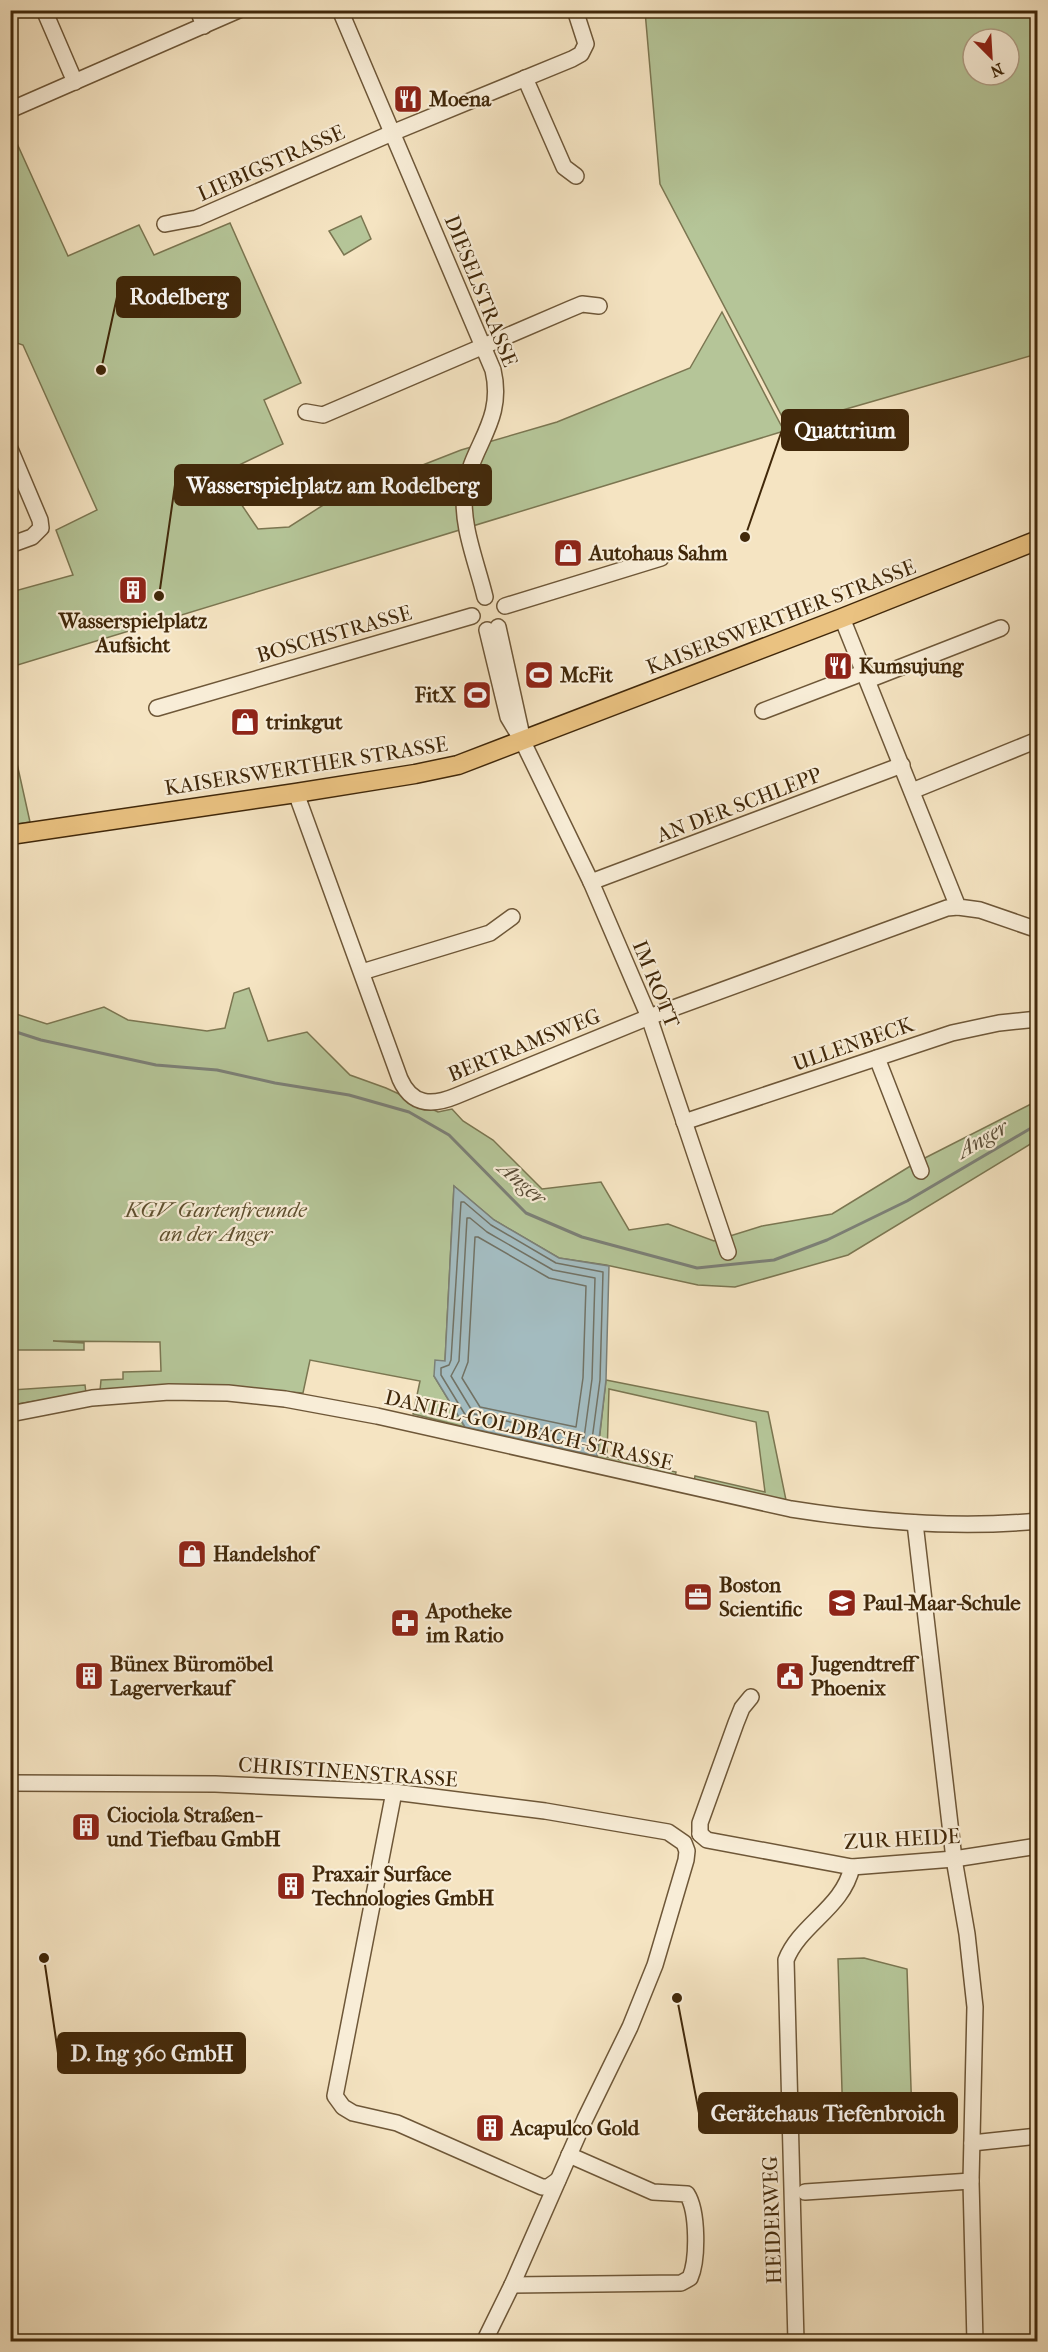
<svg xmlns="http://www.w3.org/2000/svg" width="1048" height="2352" font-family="'IM FELL French Canon',serif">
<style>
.green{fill:#b5c598;stroke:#7b7651;stroke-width:1.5;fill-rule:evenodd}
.water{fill:#a3bbbf;stroke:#7c8077;stroke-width:1.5}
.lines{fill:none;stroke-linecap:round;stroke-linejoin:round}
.shore{stroke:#727264;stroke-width:1.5}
.stream{stroke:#7c8077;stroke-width:3}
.minor-casing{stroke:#6e5738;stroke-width:18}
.major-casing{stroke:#41280a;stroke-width:21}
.minor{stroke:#f8edd7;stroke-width:15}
.major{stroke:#eac281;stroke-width:18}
.labels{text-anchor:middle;stroke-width:4.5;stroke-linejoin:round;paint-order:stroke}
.poi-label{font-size:21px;font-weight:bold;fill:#41280a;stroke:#f8edd7;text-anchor:start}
.street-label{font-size:21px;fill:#41280a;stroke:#f8edd7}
.park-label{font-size:21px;font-style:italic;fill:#5e4f2e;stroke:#f8edd7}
.water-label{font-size:22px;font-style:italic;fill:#5a4d37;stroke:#f8edd7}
.leader{fill:none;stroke:#41280a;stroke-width:2}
.callout-dot{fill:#41280a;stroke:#f8edd7;stroke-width:2}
.callout{fill:#41280a;stroke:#41280a;stroke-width:2}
.callout-label{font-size:22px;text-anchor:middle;font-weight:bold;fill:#fff}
</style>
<rect width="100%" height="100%" fill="#f5e4c2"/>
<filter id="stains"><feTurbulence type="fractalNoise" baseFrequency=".00333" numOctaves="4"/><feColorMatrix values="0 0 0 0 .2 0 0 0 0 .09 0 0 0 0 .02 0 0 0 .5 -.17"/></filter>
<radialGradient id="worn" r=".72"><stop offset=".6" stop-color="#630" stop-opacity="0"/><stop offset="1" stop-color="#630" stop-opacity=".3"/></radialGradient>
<g class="green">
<path d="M645 11H1037V354L787 426 660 184ZM973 39H1009V75H973Z"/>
<path d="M10 128 68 256 139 225 154 255 230 223 301 383 264 400 283 444 239 465 233 492 258 529 289 527 328 502 461 450 557 422 690 368 722 312 784 431 11 667V592L73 575 56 530 97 510 23 345 11 341Z"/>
<path d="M361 216 371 239 344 255 329 231Z"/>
<path d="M10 732 30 822 11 825H10Z"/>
<path d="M249 988 268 1041 307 1032 350 1075 386 1088 438 1112 452 1109 463 1121 493 1140 542 1189 601 1182 629 1230 668 1224 714 1241 762 1226 832 1214 917 1162 1037 1101V1140L848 1255 735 1287 698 1285 606 1265 559 1258 494 1220 454 1186 445 1361 434 1376 465 1427 413 1414 420 1381 310 1360 303 1393 203 1385 100 1391 101 1380 123 1379V1372L161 1371 160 1342 53 1341 84 1343V1350H11L10 1012 47 1024 104 1007 128 1020 207 1031 225 1028 234 993Z"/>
<path d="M10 1362 12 1390 85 1385 86 1393 11 1405Z"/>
<path d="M606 1380 768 1412 786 1500 694 1482 695 1476 765 1492 756 1422 609 1389 607 1457 676 1472 675 1477 597 1460Z"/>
<path d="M864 1958 907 1969 912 2117 843 2123 838 1959Z"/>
</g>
<path class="water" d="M454 1186 494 1220 559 1258 609 1266 606 1380 597 1456 465 1427 434 1376 435 1360 445 1361Z"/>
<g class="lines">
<g class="shore">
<path d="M461 1202H464L491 1225 556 1263 603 1272 600 1380 591 1447 469 1421 441 1375V1368L449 1365 451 1360Z"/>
<path d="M467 1218H470L487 1232 553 1270 595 1278 592 1379 584 1438 474 1414 451 1376 459 1361Z"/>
<path d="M475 1237H478L549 1278 586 1286 583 1378 576 1427 480 1407 462 1378 468 1362Z"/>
</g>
<path class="stream" d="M10 1030 41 1040 156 1065 217 1070 275 1083 349 1095 409 1112 449 1135 526 1213 582 1237 697 1268 774 1260 827 1240 907 1201 1038 1124"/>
<g class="minor-casing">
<g id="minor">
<path d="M44 10 75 82"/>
<path d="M198 10 204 26"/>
<path d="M340 10 493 370C505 421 472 444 465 489 460 524 477 563 485 597"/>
<path d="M525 78 564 167 576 176"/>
<path d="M10 110 239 10"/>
<path d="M165 224 197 218 392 133 572 59 581 54 586 44 575 10"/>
<path d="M306 412 323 415 570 309 582 304 599 306"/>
<path d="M10 449 40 520 41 528 32 537 10 545"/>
<path d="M505 606 661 558"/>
<path d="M842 618 958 907 980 910 1038 930"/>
<path d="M498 627 522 736"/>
<path d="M487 630 508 717 523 742 591 882 649 1017 728 1252"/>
<path d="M868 680 1001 628"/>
<path d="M157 708 472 616"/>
<path d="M763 711 865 672"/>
<path d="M912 791 1035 741"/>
<path d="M296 793 400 1079C412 1106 432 1106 456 1096L649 1017 947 908 958 907"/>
<path d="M591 882 902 765"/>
<path d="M362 972 490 933 512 917"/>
<path d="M877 1058 921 1171"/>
<path d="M684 1122 952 1033 999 1023 1038 1019"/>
<path d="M10 1414 92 1398 169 1392 228 1393 285 1399 377 1416 791 1509C873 1522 955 1529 1038 1521"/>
<path d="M915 1523 954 1859 967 1934 975 2007 971 2181 975 2342"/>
<path d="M10 1783 215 1784 394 1792 545 1811 668 1832 684 1843 687 1851 686 1860 655 1965 630 2027 585 2119 512 2285 484 2342"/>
<path d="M394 1792 335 2096 343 2107 353 2113 397 2123 542 2187H548L558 2180"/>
<path d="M700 1834 707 1840 852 1867 954 1859 1038 1846"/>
<path d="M700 1834V1823L736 1723 742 1708 751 1697"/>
<path d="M972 2143 1038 2136"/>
<path d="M805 2192 971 2181"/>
<path d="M512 2285 681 2283 690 2278C698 2260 698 2211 687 2194L653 2192 569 2155"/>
<path d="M796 2342 786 1960C800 1924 843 1908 852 1867"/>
</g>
</g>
<g class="major-casing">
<path id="major" d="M10 835 296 793 415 774 458 765 842 618 1038 540"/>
</g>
<use href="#minor" class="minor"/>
<use href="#major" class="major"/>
</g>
<defs>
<g id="restaurant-square" transform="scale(1.5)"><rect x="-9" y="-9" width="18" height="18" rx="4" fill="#8f2418" stroke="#f8edd7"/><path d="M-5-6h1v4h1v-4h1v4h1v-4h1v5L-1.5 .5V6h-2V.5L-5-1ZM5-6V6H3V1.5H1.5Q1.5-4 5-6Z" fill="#fff"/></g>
<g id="shop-square" transform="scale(1.5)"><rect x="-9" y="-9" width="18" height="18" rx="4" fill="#8f2418" stroke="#f8edd7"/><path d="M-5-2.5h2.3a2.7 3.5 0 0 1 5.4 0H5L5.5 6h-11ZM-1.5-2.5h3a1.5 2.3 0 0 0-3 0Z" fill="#fff"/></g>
<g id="building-square" transform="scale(1.5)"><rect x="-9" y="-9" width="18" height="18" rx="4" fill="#8f2418" stroke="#f8edd7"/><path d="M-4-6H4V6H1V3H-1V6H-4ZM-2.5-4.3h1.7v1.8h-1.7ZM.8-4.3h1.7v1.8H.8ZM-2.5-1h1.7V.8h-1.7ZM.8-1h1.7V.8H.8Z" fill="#fff"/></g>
<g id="stadium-square" transform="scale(1.5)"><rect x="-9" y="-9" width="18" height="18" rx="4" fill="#8f2418" stroke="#f8edd7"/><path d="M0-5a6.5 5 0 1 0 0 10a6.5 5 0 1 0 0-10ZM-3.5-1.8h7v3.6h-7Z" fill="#fff"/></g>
<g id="office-square" transform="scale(1.5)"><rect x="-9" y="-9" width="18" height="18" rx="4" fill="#8f2418" stroke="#f8edd7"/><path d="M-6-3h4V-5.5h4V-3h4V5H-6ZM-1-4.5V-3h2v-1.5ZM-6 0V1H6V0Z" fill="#fff"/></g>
<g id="school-square" transform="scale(1.5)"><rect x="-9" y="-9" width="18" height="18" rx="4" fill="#8f2418" stroke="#f8edd7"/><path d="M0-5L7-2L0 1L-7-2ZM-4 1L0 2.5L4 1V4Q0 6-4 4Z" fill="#fff"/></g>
<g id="pharmacy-square" transform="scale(1.5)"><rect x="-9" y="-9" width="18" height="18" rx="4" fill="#8f2418" stroke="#f8edd7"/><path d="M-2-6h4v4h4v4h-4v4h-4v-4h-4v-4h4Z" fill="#fff"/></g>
<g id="civic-square" transform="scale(1.5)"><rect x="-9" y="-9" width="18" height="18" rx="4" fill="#8f2418" stroke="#f8edd7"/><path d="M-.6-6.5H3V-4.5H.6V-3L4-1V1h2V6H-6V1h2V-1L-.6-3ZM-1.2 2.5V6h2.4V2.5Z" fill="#fff"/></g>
</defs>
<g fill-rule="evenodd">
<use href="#restaurant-square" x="408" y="99"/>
<use href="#shop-square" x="568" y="553"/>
<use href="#building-square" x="133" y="590"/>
<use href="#restaurant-square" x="838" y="666"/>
<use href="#stadium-square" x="539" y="675"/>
<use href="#stadium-square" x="477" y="695"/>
<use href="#shop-square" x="245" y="722"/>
<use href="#shop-square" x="192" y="1554"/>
<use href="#office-square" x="698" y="1597"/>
<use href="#school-square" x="842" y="1603"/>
<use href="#pharmacy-square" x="405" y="1623"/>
<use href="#building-square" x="89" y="1676"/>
<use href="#civic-square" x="790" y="1676"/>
<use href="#building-square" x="86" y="1827"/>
<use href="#building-square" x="291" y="1886"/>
<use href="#building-square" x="490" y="2128"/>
</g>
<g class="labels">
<g class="poi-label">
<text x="429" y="106">Moena</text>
<text x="589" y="560">Autohaus Sahm</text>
<text x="133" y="628" text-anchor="middle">Wasserspielplatz<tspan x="133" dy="24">Aufsicht</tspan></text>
<text x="859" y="673">Kumsujung</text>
<text x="560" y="682">McFit</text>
<text x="456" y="702" text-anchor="end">FitX</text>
<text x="266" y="729">trinkgut</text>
<text x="213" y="1561">Handelshof</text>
<text x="719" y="1592">Boston<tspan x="719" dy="24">Scientific</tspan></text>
<text x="863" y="1610">Paul-Maar-Schule</text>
<text x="426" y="1618">Apotheke<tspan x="426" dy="24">im Ratio</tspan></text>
<text x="110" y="1671">Bünex Büromöbel<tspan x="110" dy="24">Lagerverkauf</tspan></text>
<text x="811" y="1671">Jugendtreff<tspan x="811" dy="24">Phoenix</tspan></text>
<text x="107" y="1822">Ciociola Straßen-<tspan x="107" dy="24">und Tiefbau GmbH</tspan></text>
<text x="312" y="1881">Praxair Surface<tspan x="312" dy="24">Technologies GmbH</tspan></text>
<text x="511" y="2135">Acapulco Gold</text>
</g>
<g class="street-label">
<text transform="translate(271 163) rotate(-24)" y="7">LIEBIGSTRASSE</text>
<text transform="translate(481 291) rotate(68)" y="7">DIESELSTRASSE</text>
<text transform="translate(781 617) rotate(-21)" y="7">KAISERSWERTHER STRASSE</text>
<text transform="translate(334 634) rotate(-16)" y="7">BOSCHSTRASSE</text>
<text transform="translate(306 766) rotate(-9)" y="7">KAISERSWERTHER STRASSE</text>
<text transform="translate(739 805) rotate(-21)" y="7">AN DER SCHLEPP</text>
<text transform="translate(656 984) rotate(68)" y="7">IM ROTT</text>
<text transform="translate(853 1044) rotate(-19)" y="7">ULLENBECK</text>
<text transform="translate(524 1045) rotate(-22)" y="7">BERTRAMSWEG</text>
<text transform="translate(529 1430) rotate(13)" y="7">DANIEL-GOLDBACH-STRASSE</text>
<text transform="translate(348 1772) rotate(4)" y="7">CHRISTINENSTRASSE</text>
<text transform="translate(902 1839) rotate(-3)" y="7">ZUR HEIDE</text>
<text transform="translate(772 2220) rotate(-92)" y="7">HEIDERWEG</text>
</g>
<g class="park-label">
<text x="216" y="1217">KGV Gartenfreunde<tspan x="216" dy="24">an der Anger</tspan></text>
</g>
<g class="water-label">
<text transform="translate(982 1138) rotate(-30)" y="8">Anger</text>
<text transform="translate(523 1182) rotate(41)" y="8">Anger</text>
</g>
</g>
<path class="leader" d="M101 370L117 297M745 537L782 430M159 596L175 485M44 1958L58 2053M677 1998L699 2113"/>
<g class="callout-dot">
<circle cx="101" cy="370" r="6"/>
<circle cx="745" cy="537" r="6"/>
<circle cx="159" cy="596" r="6"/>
<circle cx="44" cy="1958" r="6"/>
<circle cx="677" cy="1998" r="6"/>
</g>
<g class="callout">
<rect x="117" y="277" width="123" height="40" rx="6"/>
<rect x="782" y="410" width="126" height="40" rx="6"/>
<rect x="175" y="465" width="316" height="40" rx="6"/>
<rect x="58" y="2033" width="187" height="40" rx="6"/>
<rect x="699" y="2093" width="258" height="40" rx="6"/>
</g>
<g class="callout-label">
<text x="179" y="304">Rodelberg</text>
<text x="845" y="438">Quattrium</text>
<text x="333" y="493">Wasserspielplatz am Rodelberg</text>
<text x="152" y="2061">D. Ing 360 GmbH</text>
<text x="828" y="2121">Gerätehaus Tiefenbroich</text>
</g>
<rect width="1048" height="2352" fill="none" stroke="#f5e4c2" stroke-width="36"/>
<rect x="12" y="12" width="1024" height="2328" fill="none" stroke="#41280a" stroke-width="3"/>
<rect x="18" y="18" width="1012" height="2316" fill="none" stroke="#41280a" stroke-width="1.5"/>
<g transform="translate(991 57) rotate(156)"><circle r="28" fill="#f8edd7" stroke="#af9e85" stroke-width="1.5"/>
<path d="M0-4.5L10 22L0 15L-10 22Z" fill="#8f2418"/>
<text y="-9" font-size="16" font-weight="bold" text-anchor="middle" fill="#41280a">N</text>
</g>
<rect width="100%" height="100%" filter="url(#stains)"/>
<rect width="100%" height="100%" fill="url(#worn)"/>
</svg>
